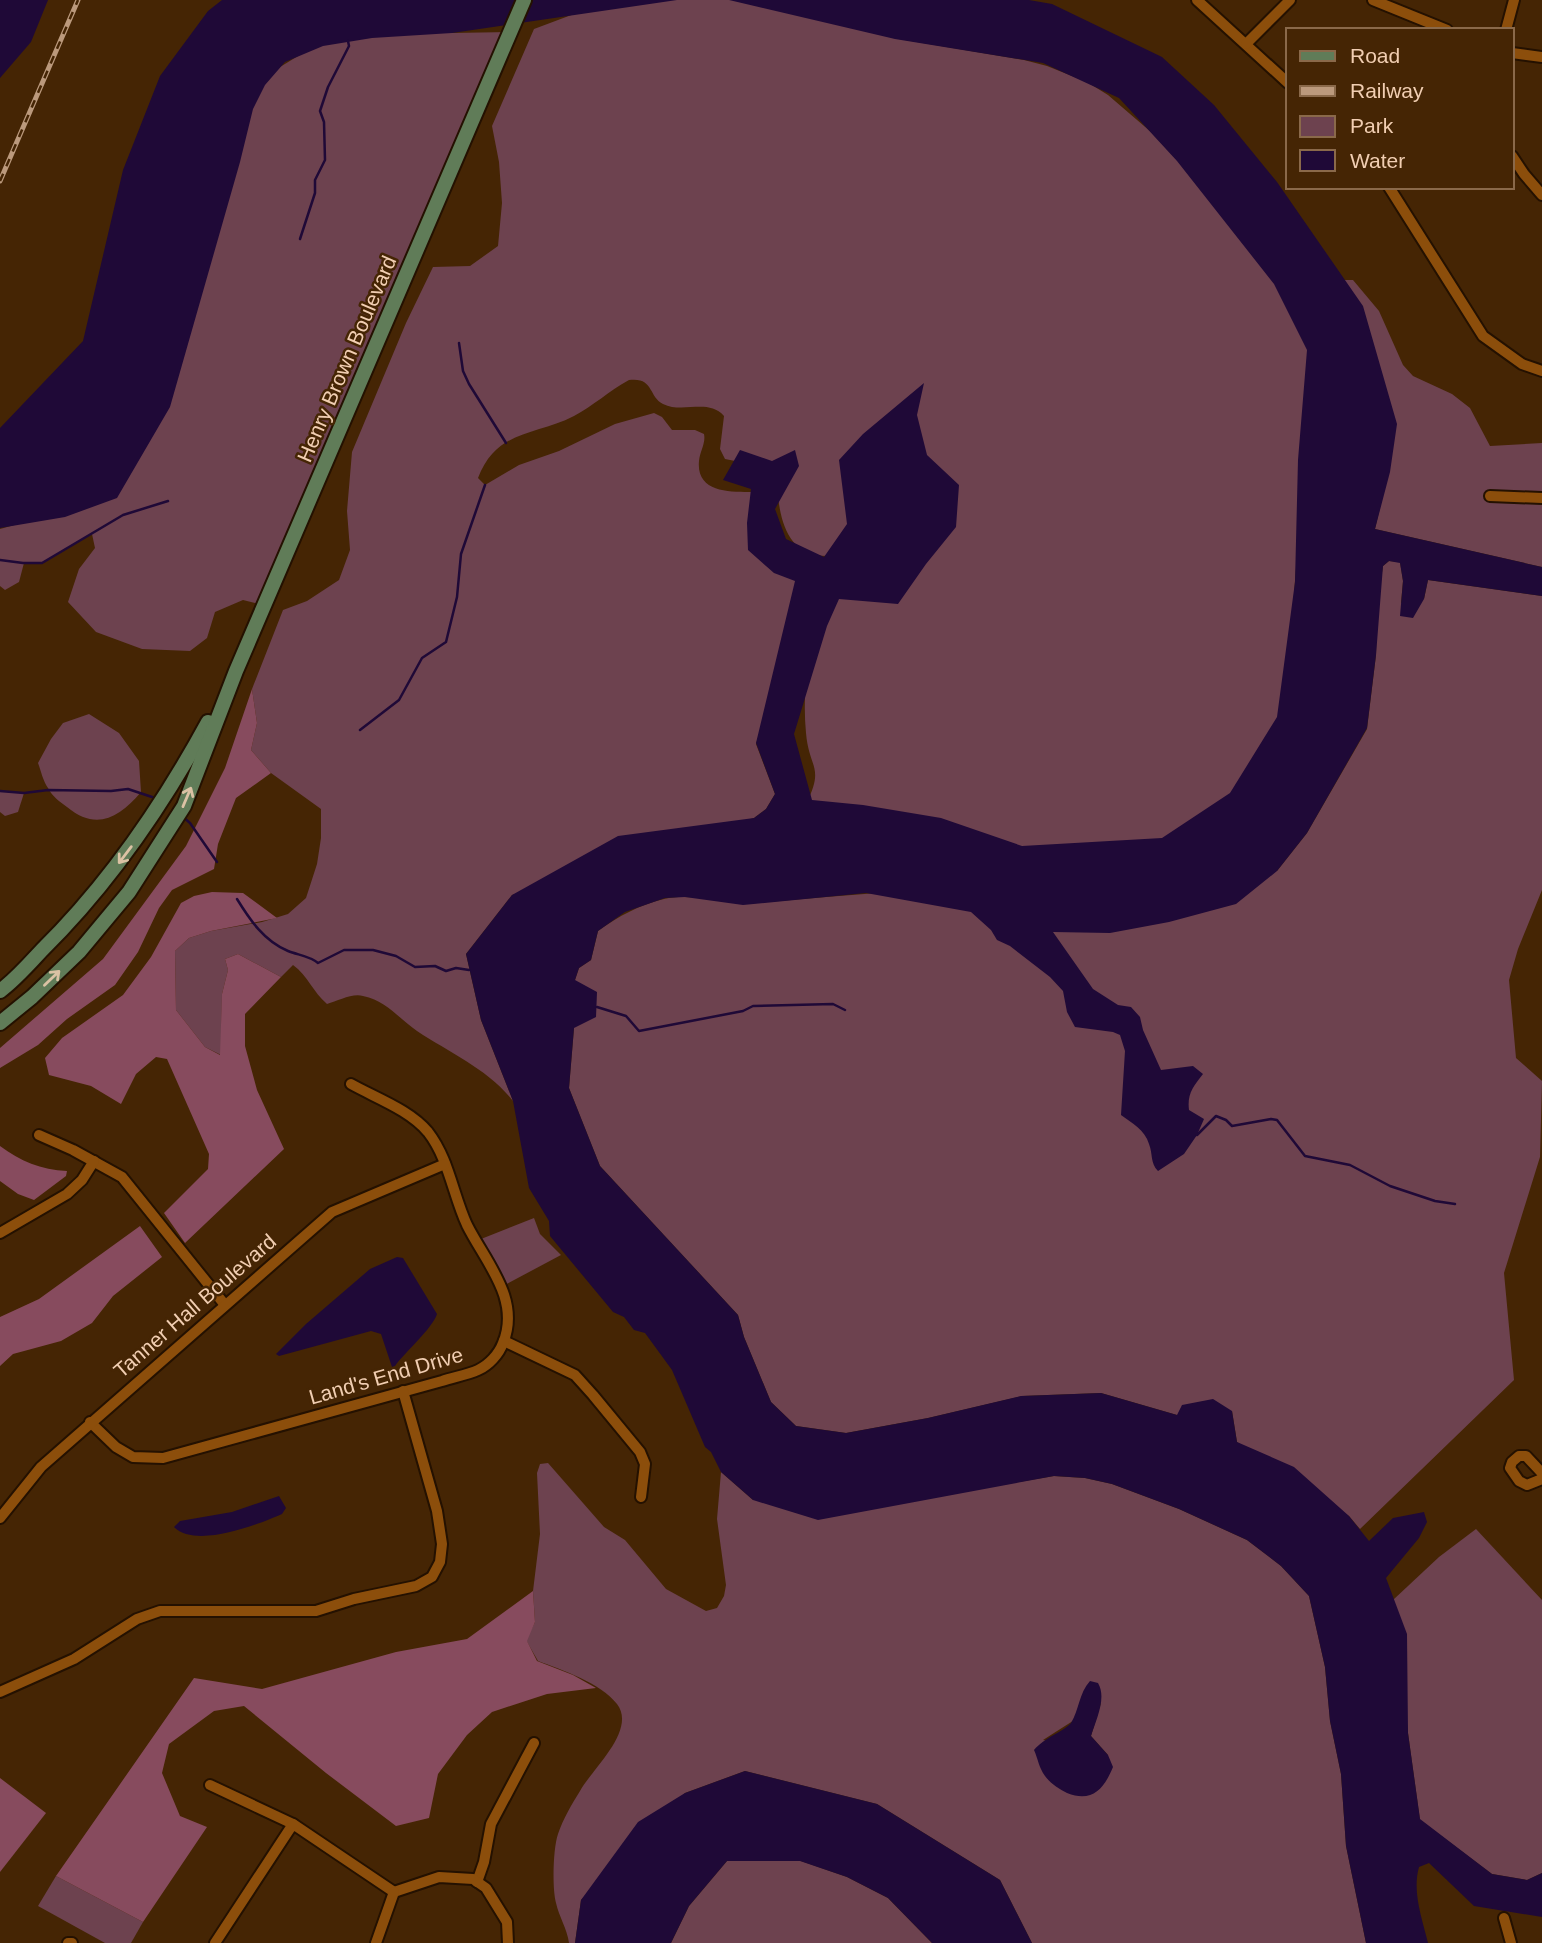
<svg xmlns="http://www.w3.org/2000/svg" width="1542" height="1943" font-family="Helvetica,sans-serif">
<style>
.green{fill:#6d424f;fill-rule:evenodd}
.forest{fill:#874b5e}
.water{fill:#1f0937}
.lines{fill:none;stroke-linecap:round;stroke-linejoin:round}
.stream{stroke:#1f0937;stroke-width:2.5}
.minor-casing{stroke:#241101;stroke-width:14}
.major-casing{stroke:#241101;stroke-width:18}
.minor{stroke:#8c4e0b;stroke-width:10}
.major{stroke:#607c58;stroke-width:14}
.rail-casing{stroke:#bb997c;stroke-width:5}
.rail{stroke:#452504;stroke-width:2.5;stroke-dasharray:8;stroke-linecap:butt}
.oneway{stroke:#dbc2a4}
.labels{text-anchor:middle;stroke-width:5;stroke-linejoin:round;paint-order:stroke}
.street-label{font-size:21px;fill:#f1ceb2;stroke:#452504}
</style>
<rect width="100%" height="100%" fill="#452504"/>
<g class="green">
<path d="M628 0H790L893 38 1024 60 1047 66 1087 82 1108 95 1151 132 1236 223 1313 342 1283 739 1155 877 806 804C825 766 809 769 806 733 800 673 818 614 829 556 779 557 779 506 775 469L725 459 720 449 724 416C708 398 683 414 663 404 648 396 654 377 629 380 609 391 593 406 574 416 535 436 497 429 478 478L485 485 519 465 559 451 615 424 654 413 662 417 672 430H695L704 434C706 443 700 451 699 461 696 493 730 492 753 492L805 580 756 744 775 794 766 809 754 818 512 895 466 954 481 1020 513 1101C488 1069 450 1053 417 1031 398 1018 387 1001 363 996 352 993 338 1001 327 1004 313 992 308 976 293 965L281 977 238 954 225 959 228 970 222 994 221 1055 205 1047 176 1010 175 951 189 938 211 931 262 922 288 914 306 898 317 864 321 838V809L271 773 251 750 257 723 252 689 283 610 307 601 339 580 350 550 347 511 352 452 406 323 433 267 470 266 498 246 502 203 499 162 492 126 534 29 582 11Z"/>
<path d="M430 29 451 33 513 32 271 607 243 600 215 612 207 638 190 651 142 649 96 632 68 602 79 569 95 548 92 534 42 563H24L19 582 5 590 0 586V529L36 519 188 339 253 103 265 82 280 67 321 42Z"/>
<path d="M1338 280H1353L1379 311 1403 365 1413 376 1452 394 1470 408 1490 446 1542 443V567L1375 529 1391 461Z"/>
<path d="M1389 561 1400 562 1403 581 1401 603 1424 599 1428 580 1542 596V890L1518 949 1509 980 1516 1058 1542 1081 1540 1157 1504 1273 1514 1380 1360 1529 1349 1516 1237 1442 1232 1411 1177 1415 1101 1393 1022 1396 928 1418 846 1433 796 1426 771 1402 744 1337 738 1315 600 1166 569 1088 574 1028 575 980 579 968 591 960 598 931C619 916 639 905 664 899 695 892 727 906 758 903 931 886 1104 880 1277 871L1307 833 1367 729 1376 655 1377 607 1383 566Z"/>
<path d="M89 714 119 733 139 761 141 792C119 818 96 831 67 807 60 802 52 796 48 788 43 781 41 771 38 763L51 739 63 723Z"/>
<path d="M0 791 24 793 18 812 5 816 0 812Z"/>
<path d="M534 1218 540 1234 561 1255 501 1287 476 1241Z"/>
<path d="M548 1463 604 1527 625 1540 666 1589 706 1611 717 1608 724 1596 726 1585 717 1519 721 1472 753 1500 1013 1483 1054 1476 1085 1478 1112 1484 1179 1509 1247 1540 1281 1566 1309 1596 1325 1667 1330 1721 1341 1774 1346 1846 1366 1943H1032L1000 1880 877 1804 745 1771 685 1793 581 1900 575 1943H569C567 1928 559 1917 556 1903 552 1889 553 1848 558 1834 563 1819 572 1804 580 1791 592 1769 637 1730 617 1704 601 1683 562 1670 538 1661L526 1640 535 1622 533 1591 540 1534 537 1473 540 1464ZM1101 1703 1091 1736 1108 1755 1043 1740Z"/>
<path d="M1476 1529 1542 1600V1873L1527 1880 1492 1874 1420 1820 1408 1733 1393 1600 1439 1557Z"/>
<path d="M727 1861H801L847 1877 888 1898 932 1943H671L689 1906Z"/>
<path d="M56 1876 143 1922 131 1943H105L38 1906Z"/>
</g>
<g class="forest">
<path d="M252 689 257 723 251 750 271 773 236 798 218 844 214 869 172 890 159 908 138 952 115 985 67 1019 38 1045 0 1068V1048L103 959 186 846 225 768Z"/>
<path d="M212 892 243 893 277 918 211 931 189 938 175 951 176 1010 205 1047 220 1055 222 994 228 970 225 959 238 954 281 977 245 1014V1046L257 1090 284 1149 185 1243 164 1213 208 1169 209 1154 167 1059 156 1057 136 1074 121 1104 91 1086 49 1075 45 1058 62 1038 123 995 151 957 181 903 194 896Z"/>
<path d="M0 1146C20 1161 41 1170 67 1171L66 1176 34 1200 18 1194 0 1181Z"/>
<path d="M140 1226 162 1257 113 1296 92 1323 61 1341 13 1354 0 1366V1317L39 1299Z"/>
<path d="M533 1591 535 1622 527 1641 537 1661 573 1675 596 1688 547 1694 492 1712 467 1735 438 1774 429 1818 396 1826 326 1773 244 1706 214 1711 169 1744 162 1773 180 1816 207 1827 143 1922 56 1876 194 1678 262 1689 396 1652 467 1639Z"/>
<path d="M0 1778 46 1813 0 1872Z"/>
</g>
<g class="water">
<path d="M0 0H48L31 42 0 78Z"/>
<path d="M222 0H677L452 33 372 38 323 46 285 62 265 85 253 109 240 162 170 407 117 498 65 517 0 528V428L83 341 123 170 160 76 208 11Z"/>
<path d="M729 0H1029L1052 4 1162 57 1214 105 1277 182 1363 306 1397 424 1390 472 1375 529 1542 567V596L1428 580 1424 599 1413 618 1400 616 1403 581 1400 563 1389 561 1383 566 1376 655 1367 728 1307 833 1277 871 1236 904 1169 922 1110 933 1053 932 1093 989 1118 1005 1131 1007 1140 1017 1143 1030 1161 1070 1193 1066 1203 1074C1193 1087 1187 1094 1189 1110L1204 1119 1197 1135 1184 1154 1158 1171C1150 1163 1153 1154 1149 1144 1145 1130 1132 1123 1121 1115L1125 1051 1120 1035 1113 1032 1075 1027 1067 1012 1063 991 1050 977 1010 946 997 940 991 930 971 912 866 893 743 905 685 897 665 898 625 912 598 931 591 960 579 968 575 980 597 992 596 1017 574 1028 569 1088 600 1166 738 1315 744 1337 771 1402 796 1426 846 1433 928 1418 1021 1396 1101 1393 1177 1415 1182 1405 1213 1399 1232 1411 1237 1442 1294 1467 1349 1516 1369 1541 1393 1518 1424 1512 1427 1522 1419 1538 1386 1578 1407 1634 1408 1733 1420 1819 1492 1874 1527 1880 1542 1873V1917L1474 1906 1429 1863 1419 1867C1412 1892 1422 1918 1428 1943H1366L1346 1846 1341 1774 1330 1721 1325 1667 1309 1596 1281 1566 1247 1540 1179 1509 1112 1484 1085 1478 1054 1476 818 1520 753 1500 721 1472 711 1452 705 1447 672 1370 645 1333 634 1330 624 1317 613 1312 550 1236 549 1221 529 1188 513 1101 481 1020 466 954 512 895 618 836 754 818 766 809 775 794 756 743 795 581 774 573 748 550 747 523 751 489 723 480 740 450 772 461 795 450 799 466 775 509 786 539 824 557 847 524 839 460 863 434 924 383 917 415 927 455 959 485 956 527 926 564 898 604 839 599 827 626 794 734 812 800 863 805 941 818 1022 846 1162 838 1230 793 1277 717 1295 582 1298 460 1307 350 1274 284 1177 161 1119 98 1043 63 895 39Z"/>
<path d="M397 1257 403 1258 437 1314C432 1329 406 1351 395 1366L392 1367 381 1334 371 1331 279 1356 276 1354 306 1324 370 1269Z"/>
<path d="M279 1496 286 1508 282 1514C257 1525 196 1549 174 1527L180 1521 232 1512Z"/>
<path d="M1090 1681 1098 1683C1107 1698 1096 1720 1091 1736L1108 1755 1113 1767C1104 1789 1092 1803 1067 1793 1059 1789 1050 1783 1045 1776 1039 1768 1038 1759 1034 1750 1044 1738 1064 1731 1071 1723 1079 1710 1079 1693 1090 1681Z"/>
<path d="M745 1771 877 1804 1000 1880 1032 1943H932L888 1898 847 1877 800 1861H727L689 1906 671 1943H575L581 1900 638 1822 685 1793Z"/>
</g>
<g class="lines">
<g class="stream">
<path d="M300 239 315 193V180L325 160 324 122 320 111 328 87 349 46 348 41"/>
<path d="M459 343 463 371 469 384 506 443"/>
<path d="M0 560 23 563H42L123 515 168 501"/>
<path d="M360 730 399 700 422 658 446 642 457 597 461 554 485 485"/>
<path d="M0 791 24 793 48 790 111 791 128 789 155 798"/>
<path d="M183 817 190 823 217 862"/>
<path d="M237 899C250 920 264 941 288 951 298 955 310 956 318 963L344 950H373L396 956 415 967 435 966 446 971 456 968 469 970"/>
<path d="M597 1007 626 1016 639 1031 743 1011 753 1006 833 1004 845 1010"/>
<path d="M1197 1135 1216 1116 1226 1120 1232 1126 1271 1119 1277 1120 1305 1156 1350 1165 1390 1186 1435 1201 1455 1204"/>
</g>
<g class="minor-casing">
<g id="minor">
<path d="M1197 0 1288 83"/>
<path d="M1373 0 1447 30"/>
<path d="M1506 30 1514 0"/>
<path d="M1246 44 1290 0"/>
<path d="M1512 53 1542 57"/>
<path d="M1512 156 1524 174 1542 195"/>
<path d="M1389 187 1483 336 1522 364 1542 371"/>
<path d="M1490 496 1542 498"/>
<path d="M39 1135 73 1150 122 1177 225 1305"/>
<path d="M0 1233 67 1194 82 1180 94 1161"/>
<path d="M504 1341 575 1375 593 1395 640 1452 645 1464 641 1497"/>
<path d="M90 1422 116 1447 133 1457 163 1458 442 1381C454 1377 467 1375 478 1370 489 1365 499 1354 503 1343 521 1299 486 1263 467 1225 453 1195 449 1159 428 1132 410 1110 376 1098 351 1084"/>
<path d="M1542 1473 1526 1456H1519L1512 1462 1510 1468 1519 1481 1527 1485 1542 1479"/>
<path d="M0 1518 41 1467 332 1212 445 1164"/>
<path d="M0 1692 74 1659 137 1619 160 1611H316L354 1599 416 1586 432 1577 440 1562 442 1544 437 1511 403 1391"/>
<path d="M210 1785 293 1824"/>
<path d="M477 1882 484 1862 491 1824 534 1743"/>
<path d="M394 1892 439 1877 473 1879 486 1888 507 1922 508 1943"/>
<path d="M1504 1918 1511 1943"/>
<path d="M68 1943H72"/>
<path d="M215 1943 293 1824 394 1892"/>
<path d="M376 1943 394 1892"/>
</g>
</g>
<g class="major-casing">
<g id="major">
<path d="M0 991C15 980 29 964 42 950 110 883 163 805 208 722"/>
<path d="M0 1023 32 997 79 952 129 892 184 806 236 671 524 0"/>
</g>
</g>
<use href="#minor" class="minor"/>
<use href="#major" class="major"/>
<g class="rail-casing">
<path id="rail" d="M0 181 78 0"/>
</g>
<use href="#rail" class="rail"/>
</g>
<defs><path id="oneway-shaft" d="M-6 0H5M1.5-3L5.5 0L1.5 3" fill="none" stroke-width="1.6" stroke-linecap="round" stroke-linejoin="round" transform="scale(1.75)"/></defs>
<g class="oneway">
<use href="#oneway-shaft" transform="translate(187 797) rotate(-67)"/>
<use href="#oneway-shaft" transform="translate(125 855) rotate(127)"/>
<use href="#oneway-shaft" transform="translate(52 978) rotate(-44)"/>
</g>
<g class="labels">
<g class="street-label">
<text transform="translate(347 359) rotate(-67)" y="7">Henry Brown Boulevard</text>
<text transform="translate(195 1306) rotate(-41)" y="7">Tanner Hall Boulevard</text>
<text transform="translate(386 1376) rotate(-16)" y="7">Land's End Drive</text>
</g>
</g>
<rect x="1286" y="28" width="228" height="161" fill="#452504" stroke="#8a694a" stroke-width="2"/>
<rect x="1300" y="51" width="35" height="10" fill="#607c58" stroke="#8a694a" stroke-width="2"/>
<text x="1350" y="63" font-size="21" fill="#f1ceb2">Road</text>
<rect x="1300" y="86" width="35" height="10" fill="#bb997c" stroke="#8a694a" stroke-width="2"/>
<text x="1350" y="98" font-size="21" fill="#f1ceb2">Railway</text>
<rect x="1300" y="116" width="35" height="21" fill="#6d424f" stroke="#8a694a" stroke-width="2"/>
<text x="1350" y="133" font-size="21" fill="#f1ceb2">Park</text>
<rect x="1300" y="150" width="35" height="21" fill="#1f0937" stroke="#8a694a" stroke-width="2"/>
<text x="1350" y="168" font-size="21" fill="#f1ceb2">Water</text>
</svg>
